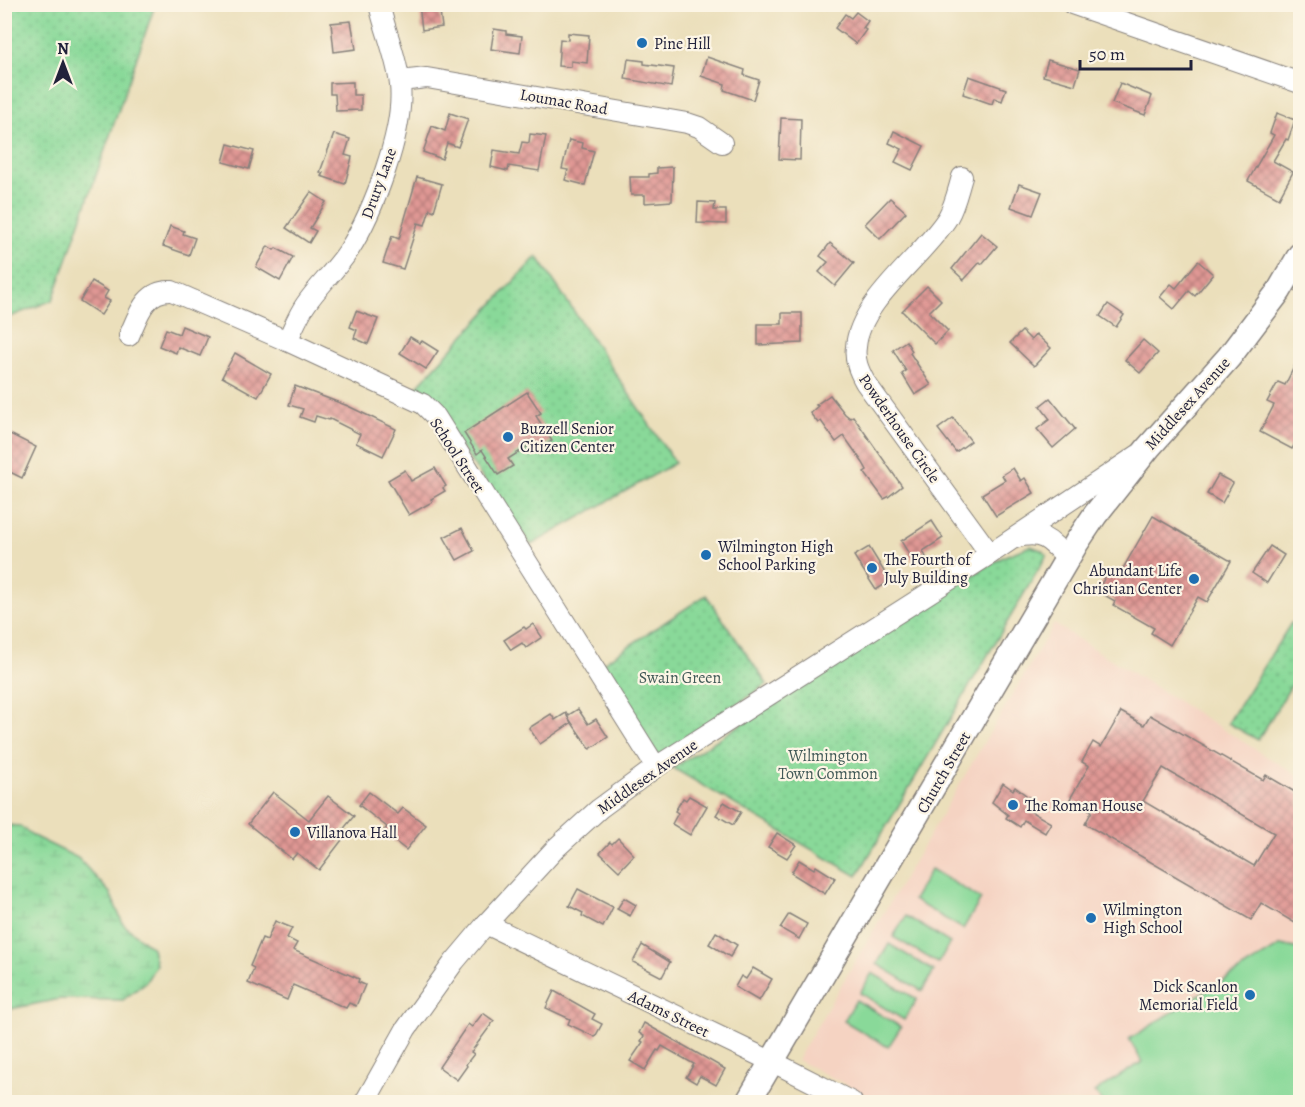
<svg xmlns="http://www.w3.org/2000/svg" width="1305" height="1107" font-family="Alegreya,serif">
<style>
.built{fill:#f5d3c2}
.green{fill:#89d999;stroke:#567e6a;stroke-width:1.5}
.wetland{fill:url(#wetland-marsh);stroke:#567e6a;stroke-width:1.5}
.park{fill:url(#park-dots);stroke:#567e6a;stroke-width:1.5}
.building{fill:url(#building-cross-hatch);fill-rule:evenodd}
.lines{fill:none;stroke-linecap:round;stroke-linejoin:round}
.minor-casing{stroke:#86807b;stroke-width:22}
.major-casing{stroke:#86807b;stroke-width:27}
.minor{stroke:#fff;stroke-width:20}
.major{stroke:#fff;stroke-width:24}
.poi-dot{fill:#1f6fb2;stroke:#fcf5e5;stroke-width:2}
.labels{text-anchor:middle;stroke-width:4.5;stroke-linejoin:round;paint-order:stroke}
.poi-label{font-size:16px;fill:#22223b;stroke:#fcf5e5;text-anchor:start}
.street-label{font-size:16px;fill:#22223b;stroke:#fcf5e5}
.park-label{font-size:16px;fill:#415957;stroke:#fcf5e5}
</style>
<defs>
<pattern id="wetland-marsh" width="20" height="14" patternUnits="userSpaceOnUse" patternTransform="scale(1.5)"><rect width="20" height="14" fill="#89d999"/><path d="M1 5h8M5 5V1M11 12h8M15 12V8" fill="none" stroke="#76ba85"/></pattern>
<pattern id="park-dots" width="8" height="8" patternUnits="userSpaceOnUse" patternTransform="scale(1.5)"><rect width="8" height="8" fill="#89d999"/><path d="M2 2h.1M6 6h.1" fill="none" stroke="#76ba85" stroke-width="1.8" stroke-linecap="round"/></pattern>
<pattern id="building-cross-hatch" width="8" height="8" patternUnits="userSpaceOnUse" patternTransform="scale(1.5)"><rect width="8" height="8" fill="#e09894"/><path d="M0 0l8 8M0 8l8-8" fill="none" stroke="#b57c7a"/></pattern>
</defs>
<rect width="100%" height="100%" fill="#fcf5e5"/>
<filter id="ink" filterUnits="userSpaceOnUse"><feTurbulence type="fractalNoise" baseFrequency=".0167" numOctaves="2"/><feDisplacementMap in="SourceGraphic" scale="12" xChannelSelector="R" yChannelSelector="G"/><feConvolveMatrix kernelMatrix="1 2 1 2 8 2 1 2 1" color-interpolation-filters="sRGB"/></filter>
<filter id="wash" filterUnits="userSpaceOnUse"><feTurbulence type="fractalNoise" baseFrequency=".008" numOctaves="4" result="noise"/><feDisplacementMap in="SourceGraphic" scale="24" xChannelSelector="R" yChannelSelector="G"/><feGaussianBlur stdDeviation="1.35" result="paint"/><feColorMatrix in="noise" values="0 0 0 0 0 0 0 0 0 0 0 0 0 0 0 0 0 1.4 0 .05"/><feComposite in="paint" operator="in"/></filter>
<g filter="url(#wash)">
<rect width="100%" height="100%" fill="#ebdfbb"/>
<path class="built" d="M1054 624 1300 777V1102H880L797 1060Z"/>
<g class="green">
<path d="M931 869 981 899 963 929 913 900Z"/>
<path d="M906 916 950 943 938 963 893 937Z"/>
<path d="M889 944 934 971 922 991 877 964Z"/>
<path d="M1281 945 1299 949 1300 951V1102H1103L1094 1092 1142 1062 1129 1039Z"/>
<path d="M872 973 917 999 904 1020 860 993Z"/>
<path d="M856 1000 901 1027 888 1047 844 1021Z"/>
</g>
<path class="wetland" d="M5 825 20 826 35 837 78 858 110 893 123 924 152 948 156 965 146 982 123 1000 60 999 5 1010Z"/>
<g class="park">
<path d="M5 4 155 5 53 300 5 319Z"/>
<path d="M537 256 675 463 531 545 431 406 412 392Z"/>
<path d="M1030 546 1041 550 1047 555 857 876 673 768 978 572 1005 556Z"/>
<path d="M706 595 767 684 658 757 600 665Z"/>
<path d="M1291 623 1300 628V671L1258 740 1228 723Z"/>
</g>
<g id="blocks">
<g class="building">
<path d="M419 4H439L442 27 422 30Z"/>
<path d="M856 12 868 21 863 28 866 30 856 44 835 28 845 14 851 18Z"/>
<path d="M351 21 356 49 334 52 331 23Z"/>
<path d="M494 29 506 31V34L522 36 520 53 491 49Z"/>
<path d="M568 33 589 35 587 63 571 61V67L558 66 560 39 568 40Z"/>
<path d="M707 57 745 70 744 75 759 80 753 100 724 90 725 84 701 76Z"/>
<path d="M628 59 644 61V64L674 68 671 87 625 79Z"/>
<path d="M1048 60 1080 69 1075 85 1043 76Z"/>
<path d="M969 76 1006 89 1002 101 994 98 992 104 963 94Z"/>
<path d="M353 82V95H361V110L336 111 335 94H330V83Z"/>
<path d="M1120 83 1152 96 1145 115 1112 103Z"/>
<path d="M450 113 468 119 458 147 447 143 442 159 423 152 432 126 445 131Z"/>
<path d="M1277 113 1295 120 1288 140 1286 139 1273 161 1293 172 1279 198 1248 181 1274 135 1270 133Z"/>
<path d="M781 118 801 119 800 160 779 159Z"/>
<path d="M894 131 924 146 912 170 895 162 902 149 889 143Z"/>
<path d="M334 134 350 139 345 155 352 157 345 184 321 176 323 173 320 172Z"/>
<path d="M530 134 546 136 539 171 509 166 508 171 491 167 494 150 519 154 522 142 529 143Z"/>
<path d="M569 140 583 143 582 148 594 151 585 185 565 180 568 170 562 169Z"/>
<path d="M228 144 254 151 249 169 223 162Z"/>
<path d="M673 167 672 201 645 203V195H631L630 177H649V174L657 173V168Z"/>
<path d="M417 177 442 184 434 211 430 209 425 225 418 223 403 269 383 263 392 236 399 239Z"/>
<path d="M1019 184 1042 192 1033 215 1011 207Z"/>
<path d="M311 192 326 202 310 228 316 231 309 243 286 228Z"/>
<path d="M890 198 906 212 880 239 865 224Z"/>
<path d="M698 202 715 203 714 210H726V224L697 223Z"/>
<path d="M170 226 184 231 183 234 195 238 189 255 163 246Z"/>
<path d="M981 233 997 246 982 264 980 262 964 280 952 269Z"/>
<path d="M830 243 854 263 835 286 819 272 828 262 820 256Z"/>
<path d="M268 246 274 250 276 248 293 257 280 281 256 267Z"/>
<path d="M1198 261 1213 274 1195 296 1189 291 1174 309 1160 297 1171 284 1176 288Z"/>
<path d="M92 281 108 291 104 298 110 301 101 315 80 301Z"/>
<path d="M927 286 941 300 929 312 948 331 935 344 902 311Z"/>
<path d="M1108 304 1124 315 1116 327 1100 316Z"/>
<path d="M356 311 378 319 368 344 354 338 357 330 350 327Z"/>
<path d="M782 313H802V343L758 345V324H782Z"/>
<path d="M182 326 208 337 200 356 178 347 176 353 159 346 166 329 179 334Z"/>
<path d="M1022 331 1031 340 1036 334 1051 348 1034 366 1010 343Z"/>
<path d="M410 337 420 343 422 341 438 351 426 369 400 353Z"/>
<path d="M1143 340 1158 353 1140 373 1125 360Z"/>
<path d="M906 341 912 351 910 353 931 385 915 395 902 374 906 371 893 350Z"/>
<path d="M235 353 271 374 258 397 222 377Z"/>
<path d="M1300 355V434L1292 449 1260 432 1274 405 1267 402 1278 382 1285 385Z"/>
<path d="M295 386 348 406 396 429 383 456 356 443 360 434 330 419 329 420 316 416 314 422 300 417 303 409 289 405Z"/>
<path d="M527 392 541 413 536 416 552 441 538 450 533 443 508 459 513 466 498 475 482 450 477 454 464 433Z"/>
<path d="M830 395 845 414 850 418 853 416 902 486 888 497 884 499 864 472 867 470 863 463 844 436 836 442 821 421 818 423 810 413 818 406 816 405Z"/>
<path d="M1050 398 1075 429 1053 448 1037 429 1050 419 1040 406Z"/>
<path d="M953 418 971 441 956 452 938 429Z"/>
<path d="M4 431 36 447 22 478 4 469Z"/>
<path d="M435 468 446 486 443 488 445 491 431 499 432 502 409 515 388 480 405 470 411 481Z"/>
<path d="M1013 468 1021 481 1025 478 1034 493 996 516 982 494 1005 480 1002 475Z"/>
<path d="M1218 475 1233 483 1222 503 1207 494Z"/>
<path d="M1153 516 1231 561 1207 602 1198 597 1170 645 1151 633 1154 628 1113 605 1115 601 1097 591 1108 572 1118 577Z"/>
<path d="M932 521 943 538 923 551 926 557 915 564 901 541Z"/>
<path d="M462 528 474 551 457 560 444 537Z"/>
<path d="M1270 546 1284 555 1267 583 1252 573Z"/>
<path d="M869 547 890 581 876 590 854 556Z"/>
<path d="M533 624 542 637 526 648 522 643 511 650 504 640 524 627 526 629Z"/>
<path d="M578 709 588 724 596 719 608 737 590 749 567 716Z"/>
<path d="M1121 712 1144 725 1150 715 1263 780 1266 775 1300 795V926L1261 903 1251 920 1085 824 1092 811 1070 799 1089 766 1082 762 1093 742 1101 747ZM1163 768 1274 833 1254 866 1143 801Z"/>
<path d="M566 713 571 723 540 744 529 728 551 714 555 720Z"/>
<path d="M1003 783 1013 790 1015 787 1034 801 1028 810 1051 823 1045 833 1024 820 1020 827 1006 818 1008 815 992 802Z"/>
<path d="M273 792 309 820 328 796 354 816 337 837 342 840 319 870 297 853 292 859 248 824Z"/>
<path d="M369 792 398 814 403 808 426 825 406 850 383 832 387 827 359 805Z"/>
<path d="M689 796 707 806 690 835 672 824 678 813 675 811 683 798 686 800Z"/>
<path d="M724 802 741 812 733 825 716 815Z"/>
<path d="M777 833 796 845 787 858 768 847Z"/>
<path d="M618 838 634 855 619 871 600 853 610 842 612 844Z"/>
<path d="M799 860 814 869 816 866 835 878 825 894 791 873Z"/>
<path d="M578 889 613 907 603 927 582 916 583 913 569 906Z"/>
<path d="M624 898 636 905 630 916 617 909Z"/>
<path d="M789 914 807 924 799 939 780 928Z"/>
<path d="M275 921 292 928 287 938 297 943 293 950 359 979 358 982 365 985 356 1006 349 1003 346 1008 293 985 287 1000 248 983 254 968 250 966 262 938 267 940Z"/>
<path d="M716 932 737 945 730 957 709 944Z"/>
<path d="M642 945 670 962 662 977 633 962Z"/>
<path d="M753 968 772 979 759 1001 735 987 741 976 746 979Z"/>
<path d="M554 991 595 1014 592 1019 602 1024 595 1037 568 1024 570 1019 546 1008Z"/>
<path d="M483 1013 494 1021 471 1052 474 1054 466 1064 467 1066 457 1080 439 1067 468 1024 472 1027Z"/>
<path d="M644 1023 725 1069 716 1085 700 1076 696 1083 686 1077 694 1064 662 1046 659 1051 657 1050 645 1070 630 1061 643 1042 641 1041 644 1036 639 1033Z"/>
</g>
</g>
</g>
<g filter="url(#ink)">
<use href="#blocks" fill-opacity="0" stroke="#86807b" stroke-width="1.5"/>
<g class="lines">
<g class="minor-casing">
<g id="minor">
<path d="M1072 4 1300 83"/>
<path d="M400 81 427 78 687 123 699 127 722 143"/>
<path d="M962 177C958 190 955 205 948 217 926 254 859 301 856 347 854 360 859 371 865 382L990 554"/>
<path d="M129 336C138 316 145 289 172 291L287 341 423 404 436 417 656 767"/>
<path d="M287 341C293 329 298 315 306 304 319 285 337 269 349 250 373 212 405 130 400 85 397 57 385 31 379 4"/>
<path d="M1015 538C1042 530 1050 540 1067 559"/>
<path d="M486 924 785 1068 852 1102"/>
<path d="M365 1102 406 1029 454 962 486 924 556 848 599 809 656 767 990 554 1138 455"/>
</g>
</g>
<g class="major-casing">
<path id="major" d="M748 1102 1077 542 1095 515 1148 448 1229 357 1279 291 1300 255"/>
</g>
<use href="#minor" class="minor"/>
<use href="#major" class="major"/>
</g>
</g>
<g class="poi-dot">
<circle cx="642" cy="43" r="6"/>
<circle cx="508" cy="437" r="6"/>
<circle cx="706" cy="555" r="6"/>
<circle cx="872" cy="568" r="6"/>
<circle cx="1194" cy="579" r="6"/>
<circle cx="1013" cy="805" r="6"/>
<circle cx="295" cy="832" r="6"/>
<circle cx="1091" cy="918" r="6"/>
<circle cx="1250" cy="995" r="6"/>
</g>
<g class="labels">
<g class="poi-label">
<text x="654" y="49">Pine Hill</text>
<text x="520" y="434">Buzzell Senior<tspan x="520" dy="18">Citizen Center</tspan></text>
<text x="718" y="552">Wilmington High<tspan x="718" dy="18">School Parking</tspan></text>
<text x="884" y="565">The Fourth of<tspan x="884" dy="18">July Building</tspan></text>
<text x="1182" y="576" text-anchor="end">Abundant Life<tspan x="1182" dy="18">Christian Center</tspan></text>
<text x="1025" y="811">The Roman House</text>
<text x="307" y="838">Villanova Hall</text>
<text x="1103" y="915">Wilmington<tspan x="1103" dy="18">High School</tspan></text>
<text x="1238" y="992" text-anchor="end">Dick Scanlon<tspan x="1238" dy="18">Memorial Field</tspan></text>
</g>
<g class="street-label">
<text transform="translate(564 101) rotate(10)" y="6">Loumac Road</text>
<text transform="translate(378 183) rotate(-70)" y="6">Drury Lane</text>
<text transform="translate(1187 403) rotate(-48)" y="6">Middlesex Avenue</text>
<text transform="translate(900 428) rotate(55)" y="6">Powderhouse Circle</text>
<text transform="translate(458 455) rotate(57)" y="6">School Street</text>
<text transform="translate(943 772) rotate(-60)" y="6">Church Street</text>
<text transform="translate(647 776) rotate(-35)" y="6">Middlesex Avenue</text>
<text transform="translate(669 1013) rotate(26)" y="6">Adams Street</text>
</g>
<g class="park-label">
<text x="680" y="683">Swain Green</text>
<text x="828" y="761">Wilmington<tspan x="828" dy="18">Town Common</tspan></text>
</g>
</g>
<rect width="1305" height="1107" fill="none" stroke="#fcf5e5" stroke-width="24"/>
<g transform="translate(63 63)" stroke="#fcf5e5" stroke-width="4.5" paint-order="stroke">
<path d="M0-4.5L10 22L0 15L-10 22Z" fill="#22223b"/>
<text y="-9" font-size="16" font-weight="bold" text-anchor="middle" fill="#22223b">N</text>
</g>
<path d="M1080 60v9h111v-9" fill="none" stroke="#22223b" stroke-width="3"/>
<text x="1089" y="60" font-size="18" fill="#22223b" stroke="#fcf5e5" stroke-width="4.5" paint-order="stroke">50 m</text>
</svg>
